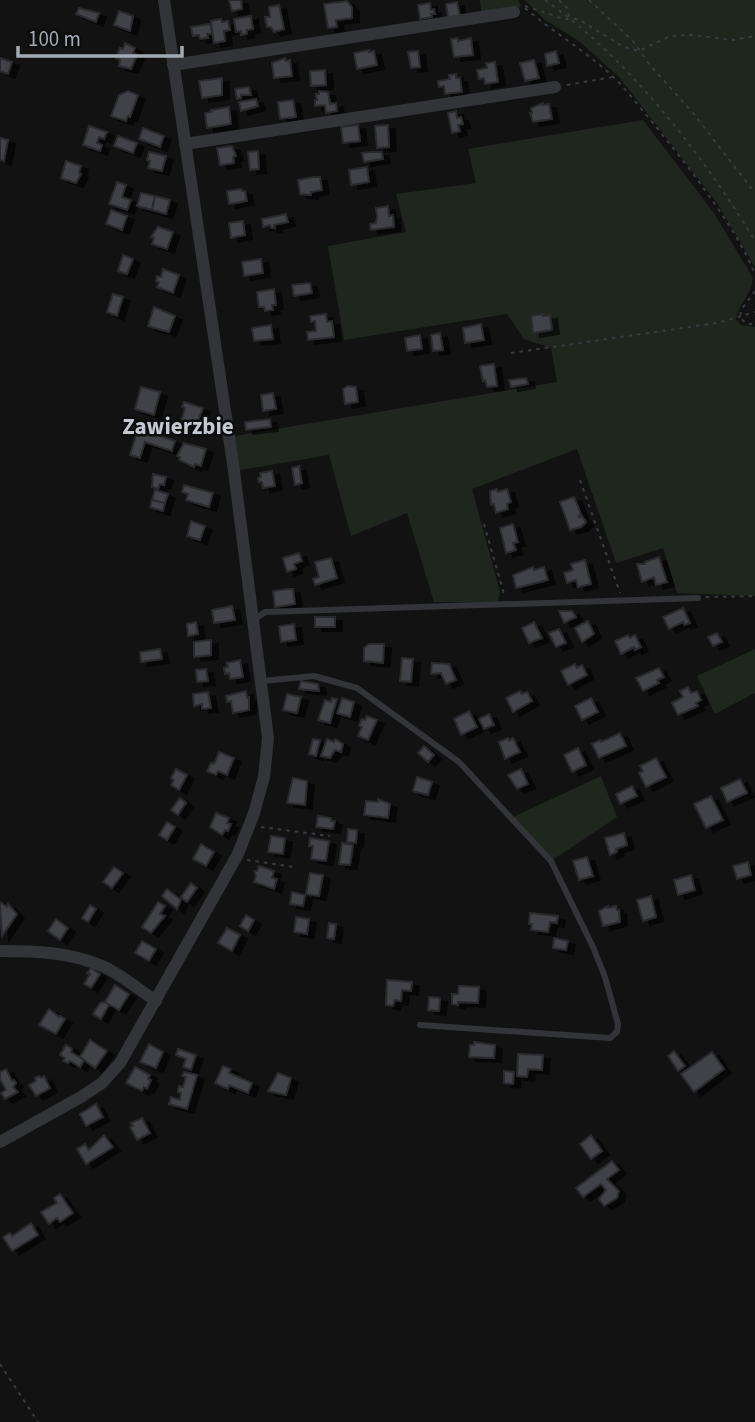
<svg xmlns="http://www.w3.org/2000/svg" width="755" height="1422" font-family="'Source Sans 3',sans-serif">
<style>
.green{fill:#1e261e}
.building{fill:#414246;stroke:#2c2c2f;stroke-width:2;filter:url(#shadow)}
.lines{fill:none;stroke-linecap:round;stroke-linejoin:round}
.path{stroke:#393b3f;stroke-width:2;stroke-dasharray:3.5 5;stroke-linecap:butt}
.lane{stroke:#333438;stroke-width:6}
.street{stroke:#333438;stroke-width:12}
.labels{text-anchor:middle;stroke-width:5;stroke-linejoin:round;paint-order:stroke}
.neighbourhood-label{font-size:23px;font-weight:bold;fill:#c4c8d0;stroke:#0d0d0e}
</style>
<defs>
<filter id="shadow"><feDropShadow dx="7" dy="4" stdDeviation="0" flood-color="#0009"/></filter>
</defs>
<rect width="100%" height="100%" fill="#121213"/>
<g class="green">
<path d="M480 0H518L521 5 519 9 482 18Z"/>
<path d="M525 0H755V267L717 203 619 77 579 41 545 20Z"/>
<path d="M643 120 714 213 753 278C751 296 739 303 736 319L741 325 755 327V596L677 593 663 548 616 563 577 449 472 489 500 592 497 602H434L407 513 351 536 329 455 234 471 229 437 557 382 551 348 524 339 507 314 344 340 328 246 406 232 396 194 476 183 468 149Z"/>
<path d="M755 649V693L715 714 697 676Z"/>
<path d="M601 776 617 817 551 861 511 818Z"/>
</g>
<g class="building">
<path d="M229 0H241L242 9 232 11Z"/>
<path d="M347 1 352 7V18L336 20 337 27 328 28 324 4Z"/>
<path d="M457 2 460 16 448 18 446 4Z"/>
<path d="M430 3 431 10 434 9 435 14H431L432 17 420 19 418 5Z"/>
<path d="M279 5 284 29 274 32 271 27H267L265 17H270L269 7Z"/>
<path d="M79 8 99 13 96 22 76 14Z"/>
<path d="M119 11 133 16 130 31 114 25Z"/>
<path d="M251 16 253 29 247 30V34L241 35V31L236 32 234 19Z"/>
<path d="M221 19 222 22 228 21 230 30 224 31 225 41 214 43 211 21Z"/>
<path d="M210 24 212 34H207L208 38 200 39 199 35 193 36 191 27Z"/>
<path d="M458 38V41L471 38 473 55 454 57 451 39Z"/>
<path d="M125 43 135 48 133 53 137 55 131 69 119 66 120 60 116 58 120 48 123 49Z"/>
<path d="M369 50V52L374 51 377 65 357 69 354 53Z"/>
<path d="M418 51 420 67 411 68 408 52Z"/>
<path d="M556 51 559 63 547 66 545 54Z"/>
<path d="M0 58 12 62 8 74 0 71Z"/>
<path d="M285 58 286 61 290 60 292 76 274 78 272 63Z"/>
<path d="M534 60 539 78 525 81 520 63Z"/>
<path d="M495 62 498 82 485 84 484 78 479 79 477 70 487 68 486 63Z"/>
<path d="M325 70 326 85 311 86 310 71Z"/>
<path d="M456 74V78H460L462 92 445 94 444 86 439 87 438 81 450 79 449 75Z"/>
<path d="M222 78V95L202 98 199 81Z"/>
<path d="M249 87 251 95H241V98L237 99 235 89Z"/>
<path d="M128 91 138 95 130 117 128 116 126 121 111 116 119 95Z"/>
<path d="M319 91 328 92 330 104 336 103 337 111 326 113 325 105 315 106V100H317L316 94H319Z"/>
<path d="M256 99 258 106 241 111 239 102Z"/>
<path d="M293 100 296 117 280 119 278 102Z"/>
<path d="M543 103V105L549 104 552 119 533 122 530 113H532L531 108Z"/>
<path d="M229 107 231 124 207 128 205 113 212 112 211 110Z"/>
<path d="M456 111 457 118 461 117 463 124 458 125 460 131 452 133 448 113Z"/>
<path d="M358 125 360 141 343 143 341 127Z"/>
<path d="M388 125 389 147 377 148 375 126Z"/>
<path d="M89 126 107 132 104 139 99 137 97 143 102 145 100 151 83 145Z"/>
<path d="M143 128 164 136 160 147 139 139Z"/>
<path d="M118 136 137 143 133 153 114 146Z"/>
<path d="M0 138 8 140 4 161 0 160Z"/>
<path d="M232 146 236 156 233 157 234 163 220 165 217 148Z"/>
<path d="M258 151 259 169 250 170 248 152Z"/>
<path d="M149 152 166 156 162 171 148 168 150 161 147 160Z"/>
<path d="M372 152H382L383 159 364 162 362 153Z"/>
<path d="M66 161 81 166 79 173 81 174 76 183 61 178Z"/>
<path d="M367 167 369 182 351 185 349 170Z"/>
<path d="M314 177H320L322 190 311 192V195L300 194 298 180Z"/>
<path d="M117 182 126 185 122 197 131 200 127 210 109 204Z"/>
<path d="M241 189 242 191H245L247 201 229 204 227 191Z"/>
<path d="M141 193 155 196 152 210 137 206Z"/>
<path d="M155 196 170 200 166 214 152 210Z"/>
<path d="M388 206 389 216 393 215 394 227 371 230 370 224 376 223 377 217 376 208Z"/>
<path d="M111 210 127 216 122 230 106 224Z"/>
<path d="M286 214 288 222 274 225 275 228H271L270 225 263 227 262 219Z"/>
<path d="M243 221 245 235 231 238 229 223Z"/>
<path d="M158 227 173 232 167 249 152 244 154 238 151 237Z"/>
<path d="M123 255 133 259 127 274 118 271Z"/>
<path d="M261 259 263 273 244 276 242 262Z"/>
<path d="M163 269 179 275 173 293 157 287 159 282 156 281 157 276 161 277Z"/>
<path d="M310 283 312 293 294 296 292 285Z"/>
<path d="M274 289 276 305H272L273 310 265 311 264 307H259L257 292Z"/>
<path d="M113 294 123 297 117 316 107 312Z"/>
<path d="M154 307 175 316 169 332 148 326Z"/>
<path d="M326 314 327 322 332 321 334 337 308 340 307 332 316 331 315 321 311 322 310 316Z"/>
<path d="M543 314V316L550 315 552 330 533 333 531 316Z"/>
<path d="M481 324 484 340 465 343 463 328Z"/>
<path d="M271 325 273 339 254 341 252 328Z"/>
<path d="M440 333 443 350 433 351 431 335Z"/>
<path d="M420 335 422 349 407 351 405 338Z"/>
<path d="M494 364 497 386 487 387 485 380 483 381 480 366Z"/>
<path d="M526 378 528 384 511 387 509 380Z"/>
<path d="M348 386 356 387 358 402 345 404 343 389Z"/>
<path d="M141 387 160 392 154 415 135 409Z"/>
<path d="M273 393 276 409 263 411 261 395Z"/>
<path d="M184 402 203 408 196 426 181 422 185 408 182 407Z"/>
<path d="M270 419 271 427 246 430 245 422Z"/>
<path d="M133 427 175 441 172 451 145 442 140 458 130 455 136 435 131 433Z"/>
<path d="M184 443 206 449 201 466 195 464 194 467 179 460 180 457 177 456Z"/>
<path d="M299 466 302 483 295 485 292 468Z"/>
<path d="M272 471 275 486 263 488 262 482H259L258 478 261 477 260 473Z"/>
<path d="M153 474 166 477 164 485 160 484 158 489 152 487Z"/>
<path d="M184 485 213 493 209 507 186 500 188 494 182 492Z"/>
<path d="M497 489 498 492 507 489 511 502 507 504 508 509 496 513 494 504 491 505 490 491Z"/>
<path d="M155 490 168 494 165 503 152 500Z"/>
<path d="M574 497 581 514 579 515V517L582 516 586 522 581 527 570 530 560 502Z"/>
<path d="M152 500 165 503 163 511 150 507Z"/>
<path d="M191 521 205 526 200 540 187 536Z"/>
<path d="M513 524 518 542 513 543 516 550 506 553 500 528Z"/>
<path d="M299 553 302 561 294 564 296 569 287 572 283 558Z"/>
<path d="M659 557 667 582 656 585 654 577 642 582 637 564H645V562Z"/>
<path d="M331 558 337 578 315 585 313 579 319 577 315 562Z"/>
<path d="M585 560 591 584 578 587 576 580 567 583 564 573 573 570 571 564Z"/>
<path d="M533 567 534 570 544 567 548 580 516 588 513 575Z"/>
<path d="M288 589H293L295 604 275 607 273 591Z"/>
<path d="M232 606 235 620 214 623 212 610Z"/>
<path d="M683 608 690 623 684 625 683 622 669 629 663 617Z"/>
<path d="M559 611H572L576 617 564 623Z"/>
<rect x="315" y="617" width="20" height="10"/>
<path d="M588 621 594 634 582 642 575 628Z"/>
<path d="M196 622 198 634 188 636 187 624Z"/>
<path d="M534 622 542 638 529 643 522 628Z"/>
<path d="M294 624 296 640 281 642 279 626Z"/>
<path d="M559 629 566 643 556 647 549 633Z"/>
<path d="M717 633 722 642 713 646 708 637Z"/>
<path d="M628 635 630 638 635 635 641 647 635 650 634 647 621 654 615 641Z"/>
<path d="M211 640V655L194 657V642Z"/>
<path d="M369 644H384L383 663 364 661V648Z"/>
<path d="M160 649 162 659 141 662 140 652Z"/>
<path d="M402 658 413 659 411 682 400 681Z"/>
<path d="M240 660 243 677 230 679 229 673 225 674 224 668 228 667 227 663Z"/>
<path d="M432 663 449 664 456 680 446 684 441 673 431 674Z"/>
<path d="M575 664 577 668 582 665 587 675 568 685 561 671Z"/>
<path d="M659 668 664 677 657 680 659 683 643 691 636 678Z"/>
<path d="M206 669 208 681 197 682 196 670Z"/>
<path d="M301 681 318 684 319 691 299 689Z"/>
<path d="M688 687 691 693 697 691 701 700 696 703 698 706 678 715 672 703 683 697 680 691Z"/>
<path d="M246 691 247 698 249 697V710L233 713 231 701 227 702 226 696Z"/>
<path d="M520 691 522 694 527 692 532 701 513 712 506 698Z"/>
<path d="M208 692 211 708 202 709V704L194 706 193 694Z"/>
<path d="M287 694 301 697 297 713 283 710Z"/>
<path d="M332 698 337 699 330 723 318 720 325 700 331 702Z"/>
<path d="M342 698 354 702 350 717 337 713Z"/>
<path d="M591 698 598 712 582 720 575 706Z"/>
<path d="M469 711 477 727 461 735 454 719Z"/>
<path d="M489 714 494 725 484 729 479 719Z"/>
<path d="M367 716 377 720 368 740 358 736 362 727 359 726 362 719 365 720Z"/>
<path d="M620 733 626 746 599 758 592 744 600 740 601 742Z"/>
<path d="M508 738 509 741 513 738 520 752 505 759 499 742Z"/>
<path d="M313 739 320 740 316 756 309 754Z"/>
<path d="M327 739 334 742 335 739 343 744 341 752 335 750 330 758 321 756Z"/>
<path d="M424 746 434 755 428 762 418 753Z"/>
<path d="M578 748 586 765 572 772 564 755Z"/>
<path d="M219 752 234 758 227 775 218 771 216 775 207 771 211 763 214 764Z"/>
<path d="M656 758 666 777 646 787 639 773 643 771 640 766Z"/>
<path d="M176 769 187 775 179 790 171 785 174 780 171 778Z"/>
<path d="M521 769 528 784 517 789 508 775Z"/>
<path d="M417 777 432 782 428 795 413 791Z"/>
<path d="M293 778 307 781 305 805 287 803Z"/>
<path d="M740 779 747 793 727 802 721 788Z"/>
<path d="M632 786 637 796 620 804 616 794Z"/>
<path d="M711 796 723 820 706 828 694 804Z"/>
<path d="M180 798 186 803 178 815 171 810Z"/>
<path d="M378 799 390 804 388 818 364 815 366 801 378 802Z"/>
<path d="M216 813 229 818 227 823 231 824 228 831 225 830 222 835 210 827Z"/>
<path d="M318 816 331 818V821H335L333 829 316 827Z"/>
<path d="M167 822 175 827 167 840 159 835Z"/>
<path d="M348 829 357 830 356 843 347 842Z"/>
<path d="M624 833 627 845 616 849 617 852 610 855 605 838Z"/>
<path d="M271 836 285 838 283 854 268 852Z"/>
<path d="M310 838 329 841 326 861 311 859 313 846H309Z"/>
<path d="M342 843 353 845 350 865 339 864Z"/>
<path d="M201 844 214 852 206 866 193 859Z"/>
<path d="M587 857 593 876 579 880 573 861Z"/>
<path d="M748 862 751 875 737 879 733 866Z"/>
<path d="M259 866 274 871 272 878 277 879 274 889 254 882 256 876 254 871H257Z"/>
<path d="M114 867 123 873 112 888 103 882Z"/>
<path d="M310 873 323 875 319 896 306 894Z"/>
<path d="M691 875 695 890 678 895 674 880Z"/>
<path d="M191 883 197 888 187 902 181 897Z"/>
<path d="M167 889 181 900 177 909 162 896Z"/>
<path d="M292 892 305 895 303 906 290 904Z"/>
<path d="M651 896 656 917 643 921 637 900Z"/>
<path d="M0 902 7 907 8 904 17 914 2 936Z"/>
<path d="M158 902 165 906 160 914 165 916 151 933 142 927Z"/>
<path d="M90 905 96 909 88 922 82 918Z"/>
<path d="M608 906V908L616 906 617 910H619L620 922 603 926 599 911Z"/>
<path d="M530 913 558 916 557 923 550 922 548 932 531 930 532 924H529Z"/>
<path d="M246 915 254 920 248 931 240 926Z"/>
<path d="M296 917 309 919 307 934 294 932Z"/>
<path d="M56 919 68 928 60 940 48 931Z"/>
<path d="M329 923 336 924 334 939 327 938Z"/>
<path d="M227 928 240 935 232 951 218 943Z"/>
<path d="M554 938 568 941 566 950 553 948Z"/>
<path d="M142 941 156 949 149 961 135 953Z"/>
<path d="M91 968 100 974 91 988 84 984 90 974 87 973Z"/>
<path d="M387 980 412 982 411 991 402 990 401 1001 395 1000 393 1006 386 1005Z"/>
<path d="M115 985 129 994 119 1010 105 1002Z"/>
<path d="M459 986 479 987 478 1003 458 1002V1005L452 1004V994H458Z"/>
<path d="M429 997 440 998 439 1011 428 1010Z"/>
<path d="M105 1002 109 1005 101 1019 93 1014 100 1003Z"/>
<path d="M49 1009 59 1017 60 1016 65 1019 56 1034 39 1025Z"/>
<path d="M90 1040 107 1051 95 1068 80 1057Z"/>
<path d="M474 1042 495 1045 494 1058 469 1057 470 1045H474Z"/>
<path d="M149 1044 163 1052 156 1068 140 1062Z"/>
<path d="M66 1045 72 1049 71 1052 84 1060 80 1067 70 1061 68 1063 63 1061 65 1058 60 1055Z"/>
<path d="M178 1049 196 1055 191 1070 183 1067 186 1059 176 1055Z"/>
<path d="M674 1051 685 1066 678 1071 668 1056Z"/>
<path d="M712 1052 724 1069 694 1092 681 1074Z"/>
<path d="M518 1054 543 1055 542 1070 528 1069 527 1077 517 1076Z"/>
<path d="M223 1066 231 1069 229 1073 252 1083 248 1093 229 1085 228 1089 215 1083Z"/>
<path d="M135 1067 150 1075 148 1079 151 1080 147 1089 144 1087 142 1091 126 1083Z"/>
<path d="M6 1069 12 1081 14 1080 16 1083 13 1087 18 1092 5 1099 1 1093 6 1090 0 1079V1072Z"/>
<path d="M504 1071 514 1072 513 1084 504 1083Z"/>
<path d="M184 1072 197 1075 187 1109 169 1104 171 1097 180 1100 181 1093 178 1092 179 1086 183 1087 186 1077 182 1076Z"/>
<path d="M278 1073 291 1078 286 1095 268 1091Z"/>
<path d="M39 1076 41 1078 44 1076 50 1088 36 1096 29 1085 36 1081 35 1078Z"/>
<path d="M96 1104 103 1117 86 1126 80 1114Z"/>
<path d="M142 1118 150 1133 137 1140 130 1127 133 1126 131 1123Z"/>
<path d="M104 1135 113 1147 86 1164 77 1149 85 1144 89 1150Z"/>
<path d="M591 1135 602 1151 591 1159 580 1144Z"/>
<path d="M612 1161 619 1170 607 1179 619 1191 617 1198 604 1206 599 1199 606 1190 601 1184 583 1197 576 1188Z"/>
<path d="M60 1194 73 1213 60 1222 57 1218 49 1224 41 1212 57 1203 54 1198Z"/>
<path d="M31 1223 38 1235 12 1251 3 1237 10 1233 12 1236Z"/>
</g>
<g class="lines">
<g class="path">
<path d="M545 0C628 58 703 155 755 241"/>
<path d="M559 0 568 9 569 18"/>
<path d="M589 0 633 41 649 64 693 113 755 193"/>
<path d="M525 6 564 19H578L624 47 639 51 670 36 692 35 733 40 755 36"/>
<path d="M525 8C553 32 584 50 610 74 626 88 639 107 653 123 686 164 735 225 755 274"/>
<path d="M567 85 613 77"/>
<path d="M755 291 741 310 740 318 747 324H755"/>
<path d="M511 353 717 323 755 312"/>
<path d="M580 480 620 593"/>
<path d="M484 524 504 594"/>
<path d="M706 597 755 596"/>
<path d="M261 827 330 836"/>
<path d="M247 860 294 867"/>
<path d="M0 1364 38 1422"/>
</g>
<g class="lane">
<path d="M254 620 265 612 698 598"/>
<path d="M262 681 314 676 357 688 459 762 551 861 593 947 605 977 618 1024 617 1032 610 1038 420 1025"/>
</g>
<g class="street">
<path d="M173 65 514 12"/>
<path d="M185 144 555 87"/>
<path d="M0 951C34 951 70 952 102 966 121 974 139 990 156 1001"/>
<path d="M0 1142 81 1097 102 1083 120 1063 238 854 254 813 264 777 268 738 234 471 164 0"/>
</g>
</g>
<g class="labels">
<g class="neighbourhood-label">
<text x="178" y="434">Zawierzbie</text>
</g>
</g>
<path d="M18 46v10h164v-10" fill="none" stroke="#a4aab3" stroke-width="3.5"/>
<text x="28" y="46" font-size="21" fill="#a4aab3" stroke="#0d0d0e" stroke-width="5" paint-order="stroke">100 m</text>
</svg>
